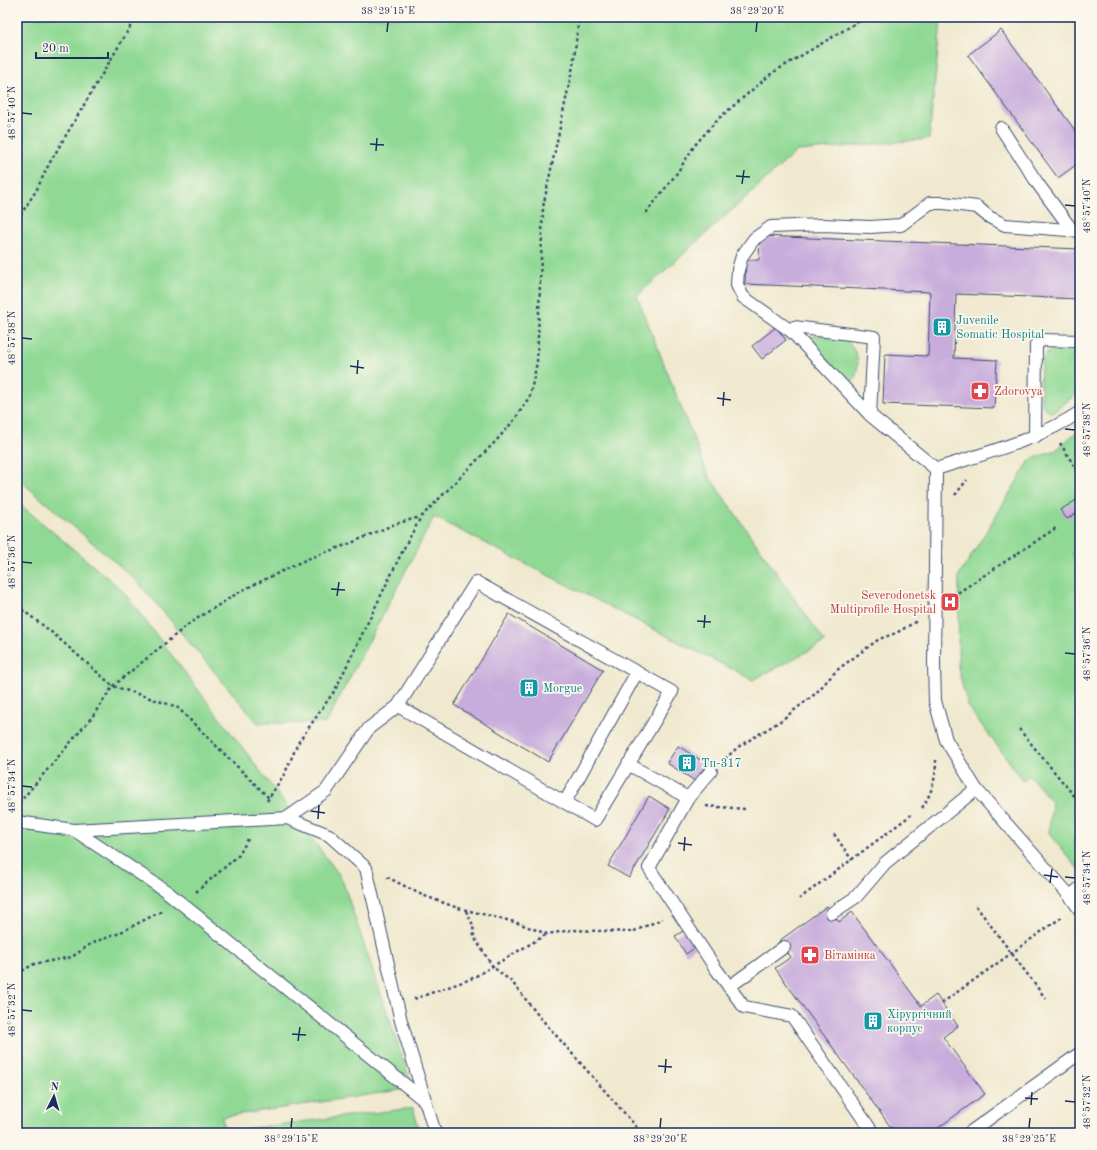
<svg xmlns="http://www.w3.org/2000/svg" width="1097" height="1150" font-family="'Old Standard TT',serif">
<style>
.green{fill:#90d994;stroke:#568479}
.building{fill:#c7acdc}
.lines{fill:none;stroke-linecap:round;stroke-linejoin:round}
.lane-casing{stroke:#3b4b6f;stroke-width:14}
.path{stroke:#3b4b6f;stroke-width:2.5;stroke-dasharray:3 3;stroke-linecap:butt}
.lane{stroke:#fff;stroke-width:12}
.ticks{fill:none;stroke:#1b2f5e;stroke-width:1.5}
.labels{text-anchor:middle;stroke-width:3.5;stroke-linejoin:round;paint-order:stroke}
.culture-label{font-size:12px;fill:#0d838f;stroke:#fbf7ec;text-anchor:start}
.health-label{font-size:12px;fill:#be3a42;stroke:#fbf7ec;text-anchor:start}
.neatline{fill:none;stroke:#1b2f5e;stroke-width:1.5}
.ticks-label{font-size:10px;text-anchor:middle;fill:#1b2f5e}
</style>
<rect width="100%" height="100%" fill="#fbf7ec"/>
<filter id="ink" filterUnits="userSpaceOnUse"><feTurbulence type="fractalNoise" baseFrequency=".025" numOctaves="2"/><feDisplacementMap in="SourceGraphic" scale="8" xChannelSelector="R" yChannelSelector="G"/><feConvolveMatrix kernelMatrix="1 2 1 2 8 2 1 2 1" color-interpolation-filters="sRGB"/></filter>
<filter id="wash" filterUnits="userSpaceOnUse"><feTurbulence type="fractalNoise" baseFrequency=".012" numOctaves="4" result="noise"/><feDisplacementMap in="SourceGraphic" scale="16" xChannelSelector="R" yChannelSelector="G"/><feGaussianBlur stdDeviation="0.9" result="paint"/><feColorMatrix in="noise" values="0 0 0 0 0 0 0 0 0 0 0 0 0 0 0 0 0 1.4 0 .05"/><feComposite in="paint" operator="in"/></filter>
<g filter="url(#wash)">
<rect width="100%" height="100%" fill="#f0e9cf"/>
<g class="green">
<path d="M17 17H950L941 21 929 139 797 151 637 296 708 475 825 642 753 680 434 517 326 723H258L136 580 17 478Z"/>
<path d="M815 335 842 336C857 350 862 361 854 381L850 382 847 381 817 350 811 338Z"/>
<path d="M1065 345 1080 346V391L1055 411 1050 412C1047 410 1043 408 1042 403 1040 396 1039 364 1044 357 1048 351 1058 347 1065 345Z"/>
<path d="M1080 429V548L1072 554 1080 566 1079 870 1049 834 1052 802 1029 775 1023 780 968 707 958 668 959 576 1030 460 1056 450Z"/>
<path d="M17 502 122 590 341 877 413 1088 222 1117 225 1133H17Z"/>
<path d="M413 1108 420 1133H243L242 1129Z"/>
</g>
<g id="blocks">
<g class="building">
<path d="M1001 30 1080 137V162L1058 178 968 55Z"/>
<path d="M760 236 1080 249V299L956 294 954 358 997 360 994 408 883 404 885 354 928 356 930 292 745 284 746 260H759Z"/>
<path d="M776 327 786 340 762 359 752 346Z"/>
<path d="M1080 498V511L1067 519 1060 510Z"/>
<path d="M509 614 603 670 548 762 454 705Z"/>
<path d="M678 746 707 764 695 781 667 763Z"/>
<path d="M649 796 670 809 629 878 608 866Z"/>
<path d="M827 906 839 922 852 912 921 1006 936 995 958 1026 943 1037 985 1094 931 1133H895L775 968 791 957 779 941Z"/>
<path d="M685 930 696 947 686 954 675 936Z"/>
</g>
</g>
</g>
<g filter="url(#ink)">
<use href="#blocks" fill-opacity="0" stroke="#3b4b6f" stroke-width="1"/>
<g class="lines">
<g class="lane-casing">
<g id="lane">
<path d="M1001 128 1038 184 1072 230"/>
<path d="M791 331 743 297 737 285 738 270 742 256 754 239 771 227 823 225 870 227 901 225 930 203H944L977 207 989 217 1005 225 1080 231"/>
<path d="M870 415 791 331 794 327 874 337 870 415 936 469"/>
<path d="M1035 437 1036 345 1042 340 1080 341"/>
<path d="M936 469 934 665 935 701 946 740 976 789 1070 896 1080 910"/>
<path d="M936 469C985 453 1036 441 1080 412"/>
<path d="M628 764 688 798 649 868 716 969 744 1007 792 1016 873 1133"/>
<path d="M688 798 711 771"/>
<path d="M565 802 637 672"/>
<path d="M287 818 326 791 369 728 398 706 476 582 672 692 595 820 398 706"/>
<path d="M17 822 74 830 287 818 329 835 366 868 401 1021 435 1133"/>
<path d="M74 830 166 891 425 1101"/>
<path d="M1070 896 1080 888"/>
<path d="M832 913 856 897 885 863 976 789"/>
<path d="M729 987 784 947"/>
<path d="M969 1133 1080 1053"/>
</g>
</g>
<g class="path">
<path d="M646 213 677 173 695 145 718 119 772 73 866 17"/>
<path d="M17 220 36 191 49 164 136 17"/>
<path d="M1060 443 1080 475"/>
<path d="M955 495 967 480"/>
<path d="M953 596 1056 528"/>
<path d="M17 606 49 630 113 686 177 707 269 798"/>
<path d="M1019 729 1080 803"/>
<path d="M725 759 738 747 779 722 815 694 837 670 879 639 896 633 917 621"/>
<path d="M267 801 285 773 298 743 335 690 405 546 421 517 496 441 515 419 530 396 537 362 543 207 573 66 579 17"/>
<path d="M19 803 92 717 113 686 190 623 241 591 305 560 351 543 395 524 420 517"/>
<path d="M706 806 745 809"/>
<path d="M922 808C932 793 936 778 936 760"/>
<path d="M834 834 852 860"/>
<path d="M387 877 422 895 458 908 515 922 547 934 571 930 632 932 662 919"/>
<path d="M196 892 239 855 248 839"/>
<path d="M799 899 911 815"/>
<path d="M976 906 1046 999"/>
<path d="M466 911 473 925 474 937 493 967 512 982 538 1015 642 1133"/>
<path d="M17 974 34 964 72 957 92 943 117 934 162 911"/>
<path d="M414 999 471 979 547 934"/>
<path d="M942 1003 1062 917"/>
</g>
<use href="#lane" class="lane"/>
</g>
</g>
<path class="ticks" d="M387 32 388 22M756 32 757 22M22 113 32 114M370 144 384 145M376 151 377 138M736 176 750 177M742 184 744 170M1065 205 1075 206M22 338 32 339M350 366 364 368M357 374 358 360M717 398 731 400M723 406 724 392M1065 429 1075 430M22 562 32 563M331 589 345 590M337 596 339 582M697 621 711 622M704 628 705 615M1065 653 1075 654M22 786 32 787M311 811 325 813M318 819 319 805M678 843 692 845M684 851 685 837M1044 875 1058 877M1065 877 1075 878M1050 883 1052 869M22 1010 32 1011M292 1034 306 1035M298 1041 300 1027M658 1066 672 1067M665 1073 666 1059M1025 1098 1038 1099M1065 1101 1075 1102M1031 1105 1032 1092M291 1128 292 1118M660 1128 661 1118M1029 1128 1030 1118"/>
<defs>
<g id="building-square" transform="scale(1)"><rect x="-9" y="-9" width="18" height="18" rx="4" fill="#0f9aa8" stroke="#fbf7ec"/><path d="M-4-6H4V6H1V3H-1V6H-4ZM-2.5-4.3h1.7v1.8h-1.7ZM.8-4.3h1.7v1.8H.8ZM-2.5-1h1.7V.8h-1.7ZM.8-1h1.7V.8H.8Z" fill="#fff"/></g>
<g id="pharmacy-square" transform="scale(1)"><rect x="-9" y="-9" width="18" height="18" rx="4" fill="#e0444e" stroke="#fbf7ec"/><path d="M-2-6h4v4h4v4h-4v4h-4v-4h-4v-4h4Z" fill="#fff"/></g>
<g id="hospital-square" transform="scale(1)"><rect x="-9" y="-9" width="18" height="18" rx="4" fill="#e0444e" stroke="#fbf7ec"/><path d="M-5-5h3v3.5h4V-5h3V5h-3V1.5h-4V5h-3Z" fill="#fff"/></g>
</defs>
<g fill-rule="evenodd">
<use href="#building-square" x="942" y="327"/>
<use href="#pharmacy-square" x="980" y="391"/>
<use href="#hospital-square" x="950" y="602"/>
<use href="#building-square" x="529" y="688"/>
<use href="#building-square" x="687" y="763"/>
<use href="#pharmacy-square" x="810" y="955"/>
<use href="#building-square" x="873" y="1021"/>
</g>
<g class="labels">
<g class="culture-label">
<text x="956" y="324">Juvenile<tspan x="956" dy="14">Somatic Hospital</tspan></text>
<text x="543" y="692">Morgue</text>
<text x="701" y="767">Тп-317</text>
<text x="887" y="1018">Хірургічний<tspan x="887" dy="14">корпус</tspan></text>
</g>
<g class="health-label">
<text x="994" y="395">Zdorovya</text>
<text x="936" y="599" text-anchor="end">Severodonetsk<tspan x="936" dy="14">Multiprofile Hospital</tspan></text>
<text x="824" y="959">Вітамінка</text>
</g>
</g>
<rect width="1097" height="1150" fill="none" stroke="#fbf7ec" stroke-width="44"/>
<g transform="translate(54 1096) rotate(5)" stroke="#fbf7ec" stroke-width="3" paint-order="stroke">
<path d="M0-3L7 15L0 10L-7 15Z" fill="#1b2f5e"/>
<text y="-6" font-size="11" font-weight="bold" text-anchor="middle" fill="#1b2f5e">N</text>
</g>
<path d="M36 52v6h72v-6" fill="none" stroke="#1b2f5e" stroke-width="2"/>
<text x="42" y="52" font-size="12" fill="#1b2f5e" stroke="#fbf7ec" stroke-width="3" paint-order="stroke">20 m</text>
<rect x="22" y="22" width="1053" height="1106" class="neatline"/>
<g class="ticks-label">
<text x="388" y="14">38°29'15"E</text>
<text x="757" y="14">38°29'20"E</text>
<text transform="translate(11 113) rotate(-90)" y="4">48°57'40"N</text>
<text transform="translate(1086 206) rotate(-90)" y="4">48°57'40"N</text>
<text transform="translate(11 338) rotate(-90)" y="4">48°57'38"N</text>
<text transform="translate(1086 430) rotate(-90)" y="4">48°57'38"N</text>
<text transform="translate(11 562) rotate(-90)" y="4">48°57'36"N</text>
<text transform="translate(1086 654) rotate(-90)" y="4">48°57'36"N</text>
<text transform="translate(11 786) rotate(-90)" y="4">48°57'34"N</text>
<text transform="translate(1086 878) rotate(-90)" y="4">48°57'34"N</text>
<text transform="translate(11 1010) rotate(-90)" y="4">48°57'32"N</text>
<text transform="translate(1086 1102) rotate(-90)" y="4">48°57'32"N</text>
<text x="291" y="1142">38°29'15"E</text>
<text x="660" y="1142">38°29'20"E</text>
<text x="1029" y="1142">38°29'25"E</text>
</g>
</svg>
